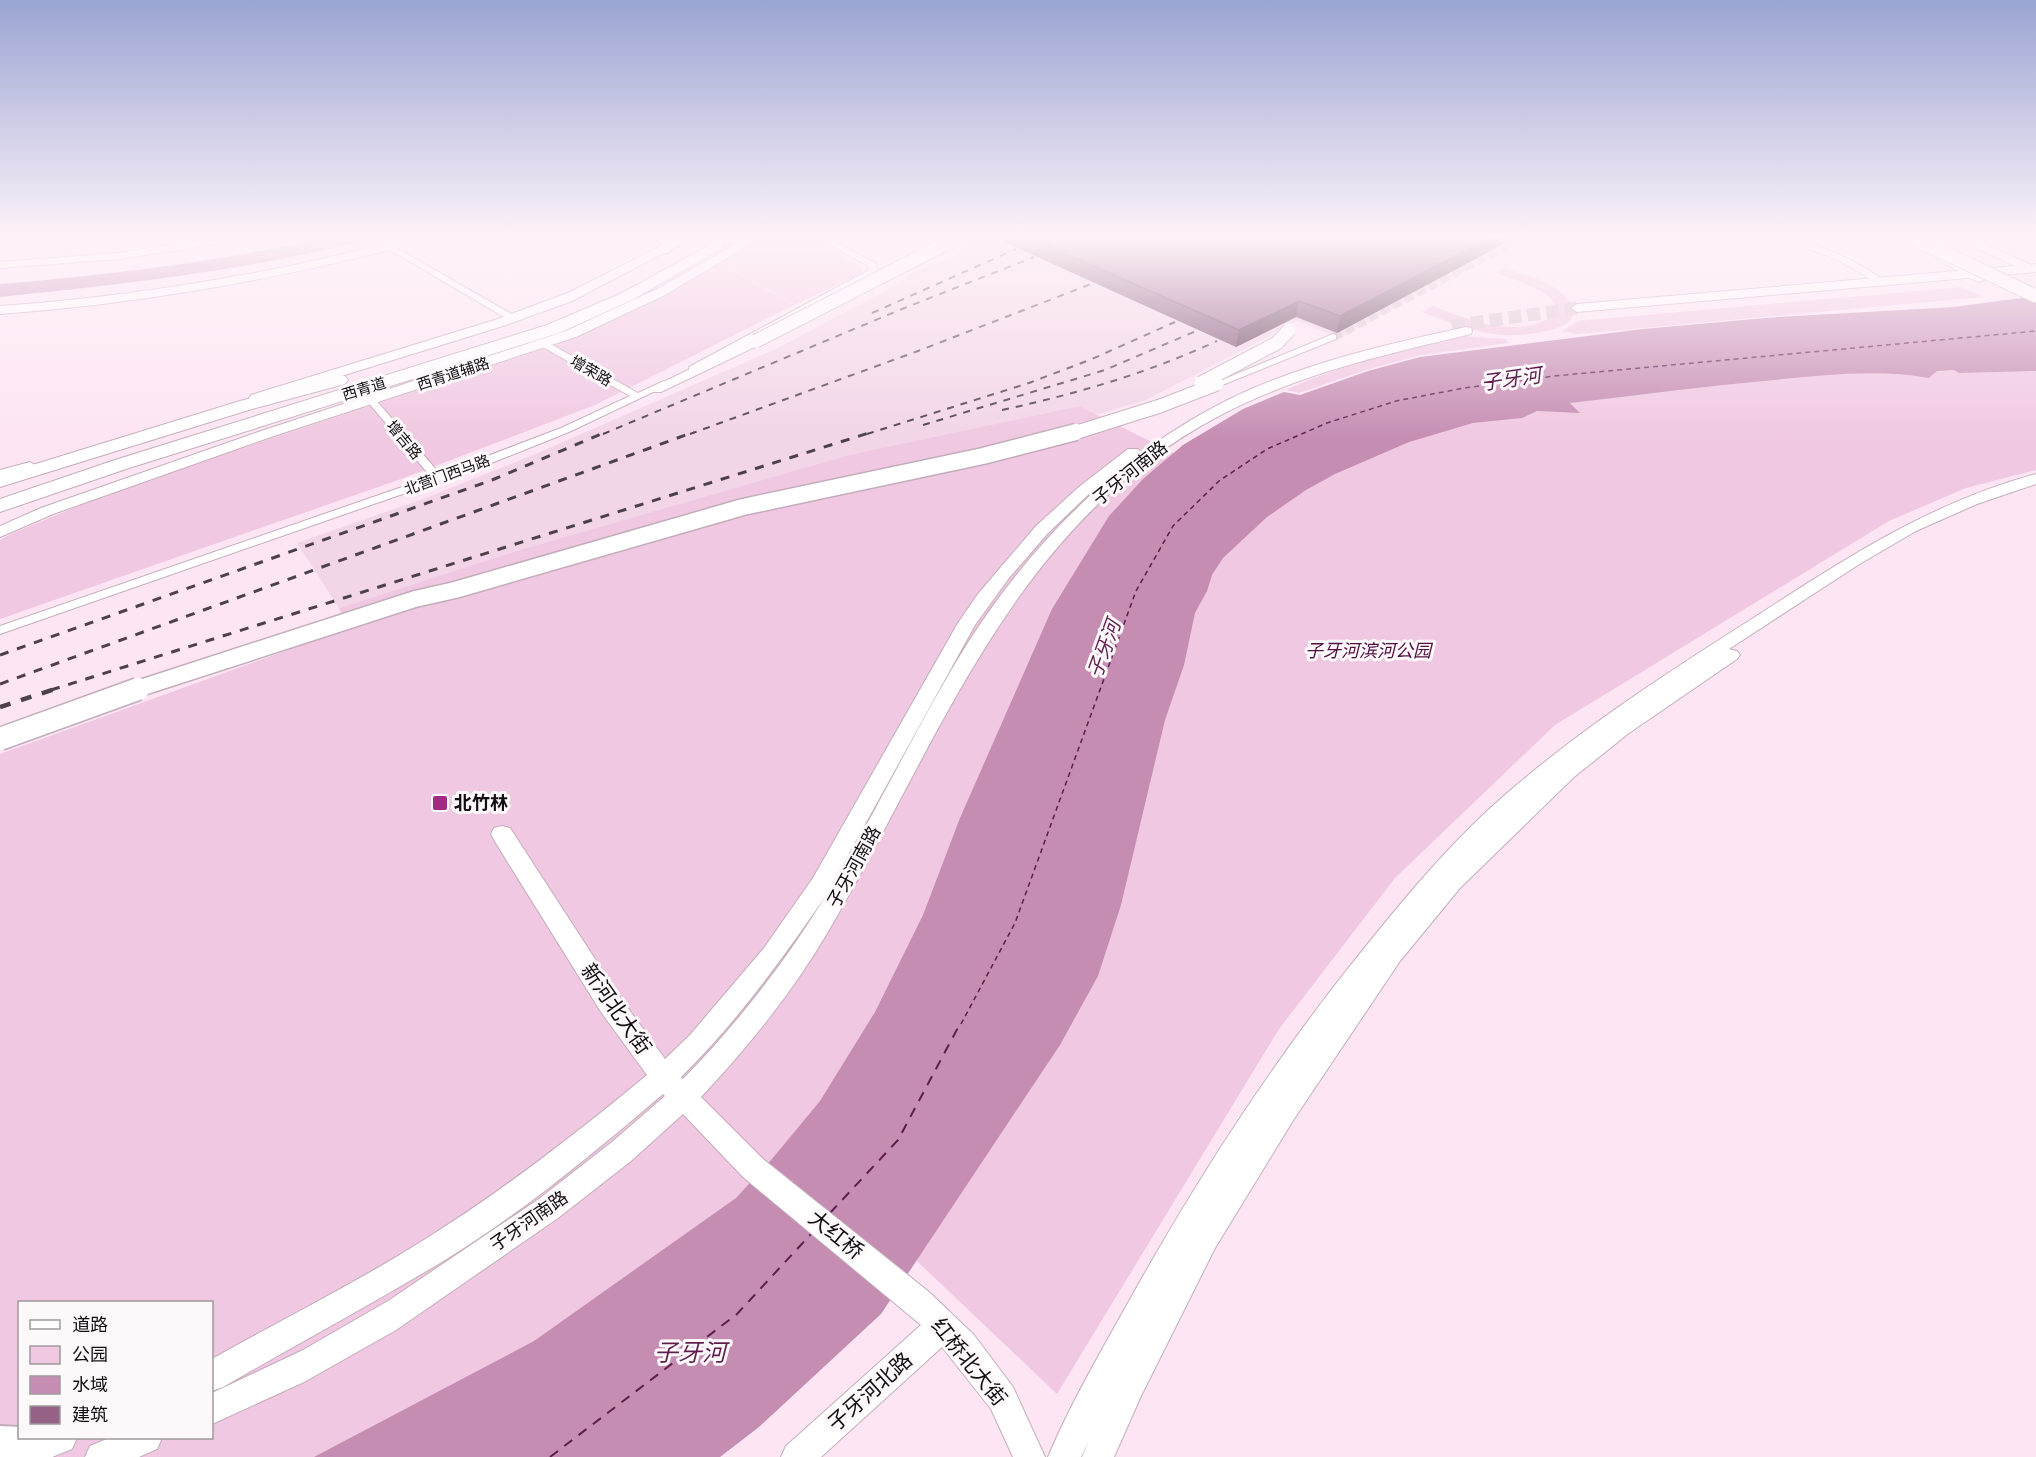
<svg xmlns="http://www.w3.org/2000/svg" width="2036" height="1457" font-family="'Noto Serif','Noto Sans SC',serif">
<style>
.built{fill:#f2d5e7}
.green{fill:#f0c8e1;fill-rule:evenodd}
.water{fill:#c58db2}
.lines{fill:none;stroke-linecap:round;stroke-linejoin:round}
.ferry-far1{stroke:#5f1d4d;stroke-width:1.5;stroke-dasharray:5 4;stroke-linecap:butt}
.ferry{stroke:#5f1d4d;stroke-width:2;stroke-dasharray:10 8;stroke-linecap:butt}
.street-tunnel{stroke:#dac4d2;stroke-width:9;stroke-dasharray:9 4.5;stroke-linecap:butt}
.secondary-tunnel{stroke:#dac4d2;stroke-width:13;stroke-dasharray:13 6;stroke-linecap:butt}
.highway-tunnel{stroke:#dac4d2;stroke-width:16;stroke-dasharray:16 8;stroke-linecap:butt}
.street-casing{stroke:#c3adbb;stroke-width:2}
.secondary-casing{stroke:#c3adbb;stroke-width:2}
.primary-casing{stroke:#c3adbb;stroke-width:4}
.highway-casing{stroke:#c3adbb;stroke-width:2}
.street{fill:#fff;fill-rule:evenodd}
.secondary{fill:#fff;fill-rule:evenodd}
.primary{fill:#fff;fill-rule:evenodd}
.highway{fill:#fff;fill-rule:evenodd}
.rail-far2{stroke:#4d4149;stroke-width:2;stroke-dasharray:7 7;stroke-linecap:butt}
.rail-far1{stroke:#4d4149;stroke-width:3;stroke-dasharray:9 9;stroke-linecap:butt}
.rail{stroke:#4d4149;stroke-width:4.5;stroke-dasharray:11 11;stroke-linecap:butt}
.secondary-bridge-far2-casing{stroke:#c3adbb;stroke-width:15;stroke-linecap:butt}
.secondary-bridge-far1-casing{stroke:#c3adbb;stroke-width:19;stroke-linecap:butt}
.secondary-bridge-casing{stroke:#c3adbb;stroke-width:25;stroke-linecap:butt}
.secondary-bridge-far2{stroke:#fff;stroke-width:13}
.secondary-bridge-far1{stroke:#fff;stroke-width:16}
.secondary-bridge{stroke:#fff;stroke-width:22}
.wall{fill:#805372}
.shaded-wall{fill:#68445c}
.building{fill:#956184;stroke:#68445c;stroke-width:1.5}
.poi-dot{fill:#a02982;stroke:#fdf9fb;stroke-width:2}
.labels{text-anchor:middle;stroke-width:6;stroke-linejoin:round;paint-order:stroke}
.far-street-label{font-size:15px;fill:#130c11;stroke:#fdf9fb}
.street-label{font-size:18px;fill:#130c11;stroke:#fdf9fb}
.park-label{font-size:18px;font-style:italic;fill:#510e40;stroke:#fdf9fb}
.poi-label{font-size:18px;font-weight:bold;fill:#130c11;stroke:#fdf9fb;text-anchor:start}
.water-label{font-size:20px;font-style:italic;fill:#5f1d4d;stroke:#fdf9fb}
.near-street-label{font-size:21px;fill:#130c11;stroke:#fdf9fb}
.near-water-label{font-size:24px;font-style:italic;fill:#5f1d4d;stroke:#fdf9fb}
</style>
<rect width="100%" height="100%" fill="#fde5f4"/>
<path class="built" d="M970 236H1529L1338 338 1298 321 1146 400 1095 415 1079 406 849 455 513 552 339 608 297 543 423 499 531 456 778 348 907 279 906 276 966 251 953 243Z"/>
<g class="green">
<path d="M769 236 809 237 862 267 863 272 795 305 721 263Z"/>
<path d="M719 263 794 305 595 405 401 479 0 619V540L11 534 83 504 203 461 560 343 643 307Z"/>
<path d="M1505 268C1525 275 1551 281 1566 297 1598 332 1519 336 1502 335 1474 333 1448 322 1422 312L1433 306C1461 317 1487 328 1518 327 1529 326 1545 324 1552 314 1567 293 1508 278 1495 273Z"/>
<path d="M1962 287 1984 297 1577 334 1562 331 1578 321Z"/>
<path d="M1463 336 1506 339 1509 343 1421 355 1369 369 1299 393 1286 390C1342 364 1403 350 1463 336Z"/>
<path d="M2036 359V470L1966 488 1889 521 1555 725 1395 878 1279 1029 1057 1394 901 1246 1189 580 1339 455 1634 380Z"/>
<path d="M1079 406 1186 459 906 995 734 1217 357 1457H0V754L346 629 339 608 513 552 849 455ZM20 1302H212V1438H20Z"/>
</g>
<g class="water">
<path d="M333 236H382C257 269 129 284 0 297V284C112 275 223 261 333 236Z"/>
<path d="M2036 296V371L1959 373 1954 370 1937 371 1929 378C1878 369 1826 375 1774 380 1706 386 1638 395 1570 403L1580 413 1537 411 1522 418 1473 423 1409 442 1335 474 1306 490 1267 517 1223 558 1212 575 1207 591 1195 613 1184 665 1165 720 1121 905 1098 976 1060 1045 881 1314 759 1427 720 1457H314L534 1341 736 1198 772 1159 820 1101 875 1012 923 915 960 818 1052 609 1109 516 1143 479 1183 445 1243 409 1284 392 1300 395 1368 371 1420 357 1643 329 1777 317 1954 307Z"/>
</g>
<g class="lines">
<path class="ferry-far1" d="M961 1024 1015 923 1136 591 1173 526 1219 481 1267 449 1327 423 1396 401 1464 388 1554 376 2036 331"/>
<g class="ferry">
<path d="M830 1213 898 1140 961 1022"/>
<path d="M550 1457 737 1314 811 1234"/>
</g>
<path class="street-tunnel" d="M1333 337 1524 236"/>
<path class="secondary-tunnel" d="M1452 326 1577 308"/>
<path class="highway-tunnel" d="M717 245 735 236"/>
<g class="street-casing">
<g id="street">
<path d="M182 236H190V237L186 239Z"/>
<path d="M814 236H824L875 263 877 271 869 279 695 371H689V367L869 270 868 266Z"/>
<path d="M1773 236C1802 236 1862 262 1884 281L1877 283 1836 259Z"/>
<path d="M388 243 515 316 516 318 509 320 385 247 384 245Z"/>
<path d="M1937 255H1943L1985 280 1978 282 1937 259Z"/>
<path d="M1333 334 1336 335V339L1220 386 1212 384Z"/>
<path d="M541 342H547L638 393 664 381 672 383 569 432 489 464 0 634V626L431 477 368 402V398H374L440 474 561 428 630 396 541 346Z"/>
</g>
</g>
<g class="secondary-casing">
<g id="secondary">
<path d="M229 236H258L252 239 119 259 0 268V262L119 253Z"/>
<path d="M418 236H437L435 238C292 277 148 303 0 314V306C142 296 280 272 418 236Z"/>
<path d="M681 236H696L572 301 506 325 261 401 256 402 249 398 251 395 498 319 570 292Z"/>
<path d="M750 236H764L667 294 576 337 271 437 53 514 0 537V526L41 508 261 431 566 331 659 288Z"/>
<path d="M1951 236H1966L2031 265 2036 264V272L1577 312 1571 308 1577 304 2015 266Z"/>
<path d="M1466 327 1471 328 1472 331 1471 334C1383 355 1298 374 1217 417 1010 527 938 746 826 935 791 994 748 1047 701 1097L763 1159 929 1292 974 1335 1013 1387 1045 1457H1013L991 1409 942 1347 821 1457H781L786 1446 921 1325 743 1177 683 1114 631 1161 558 1218 396 1330 304 1382 212 1424V1393L303 1350 388 1301 539 1199 612 1142 665 1096 663 1094C594 1153 523 1212 445 1260 372 1304 297 1344 223 1387L212 1391V1359C283 1319 358 1282 427 1238 505 1189 577 1133 647 1075L601 1012 494 840 491 834 494 828 502 826 510 828 619 996 665 1059 690 1035 764 948 813 878 958 623 978 594 1036 526 1080 486 1128 449H1138L1140 452 1091 492 1048 533 1009 578 975 625 831 886C880 806 919 721 969 641 1037 535 1132 442 1249 390 1318 360 1392 343 1466 327ZM827 894C785 962 739 1022 683 1079L681 1077C737 1022 783 958 827 894Z"/>
<path d="M756 337 762 341 761 344 661 392H651L649 389Z"/>
<path d="M30 462 38 467 35 470 0 480V470Z"/>
<path d="M2036 474V484L1977 504 1916 531 1858 565 1729 649 1737 651 1740 655 1737 659 1629 733 1574 777 1460 888 1400 961 1294 1119 1215 1248 1141 1396 1114 1457H1082L1089 1441 1081 1457H1048C1073 1398 1107 1341 1138 1285 1203 1170 1275 1059 1358 956 1398 906 1440 855 1487 811 1569 736 1662 676 1755 617 1844 559 1932 502 2036 474Z"/>
<path d="M20 1435V1438H77L72 1449 52 1457H0V1439Z"/>
<path d="M109 1438H162L157 1449 139 1457H85L90 1446Z"/>
</g>
</g>
<g class="primary-casing">
<g id="primary">
<path d="M673 236H687L667 253H657L655 250Z"/>
<path d="M0 1426 20 1427V1438H54L57 1446 53 1457H0Z"/>
</g>
</g>
<g class="highway-casing">
<g id="highway">
<path d="M717 241 722 242 724 245 722 248 632 300 559 333 129 468 0 512V499L115 460 547 325 620 294Z"/>
<path d="M339 375 345 376 348 380 345 384 252 409 0 487V475L240 401Z"/>
</g>
</g>
<use href="#street" class="street"/>
<use href="#secondary" class="secondary"/>
<use href="#primary" class="primary"/>
<use href="#highway" class="highway"/>
<g class="rail-far2">
<path d="M872 313 1016 249"/>
<path d="M1002 410C1076 394 1148 373 1217 341"/>
<path d="M923 425 1105 370 1196 331"/>
<path d="M603 434 902 309 1034 257"/>
<path d="M690 434 918 351 1091 284"/>
<path d="M867 434 1029 383 1092 359 1175 322"/>
</g>
<g class="rail-far1">
<path d="M0 655 492 480 606 432"/>
<path d="M0 684 694 432"/>
<path d="M51 690 872 432"/>
</g>
<path class="rail" d="M0 707 55 689"/>
<g class="secondary-bridge-far2-casing">
<g id="secondary-bridge-far2">
<path d="M1908 236 2036 296"/>
<path d="M756 341 961 236"/>
<path d="M1201 383 1277 343 1289 330"/>
<path d="M1071 434 1160 406 1217 384"/>
</g>
</g>
<g class="secondary-bridge-far1-casing">
<path id="secondary-bridge-far1" d="M134 690 415 599 455 590 743 507 983 456 1076 432"/>
</g>
<g class="secondary-bridge-casing">
<path id="secondary-bridge" d="M0 739 138 689"/>
</g>
<use href="#secondary-bridge-far2" class="secondary-bridge-far2"/>
<use href="#secondary-bridge-far1" class="secondary-bridge-far1"/>
<use href="#secondary-bridge" class="secondary-bridge"/>
</g>
<path class="wall" d="M991 236H1518L1337 333 1296 317 1236 347Z"/>
<g class="shaded-wall">
<path d="M1494 236H1518L1337 333 1340 316Z"/>
<path d="M1299 301 1296 317 1236 347 1239 330Z"/>
</g>
<path class="building" d="M1025 236H1494L1340 316 1299 301 1239 330Z"/>
<linearGradient id="sky" x2="0" y2="1"><stop stop-color="#9aa4d2"/><stop offset="0.54" stop-color="#fef3fa"/><stop offset="1" stop-color="#fef3fa" stop-opacity="0"/></linearGradient>
<rect width="2036" height="440" fill="url(#sky)"/>
<rect class="poi-dot" x="432" y="795" width="16" height="16" rx="3"/>
<g class="labels">
<g class="far-street-label">
<text transform="translate(591 371) rotate(30)" y="5">增荣路</text>
<text transform="translate(453 374) rotate(-18)" y="5">西青道辅路</text>
<text transform="translate(364 389) rotate(-17)" y="5">西青道</text>
<text transform="translate(404 440) rotate(50)" y="5">增吉路</text>
<text transform="translate(447 475) rotate(-20)" y="5">北营门西马路</text>
</g>
<g class="street-label">
<text transform="translate(1130 473) rotate(-39)" y="6">子牙河南路</text>
<text transform="translate(854 867) rotate(-61)" y="6">子牙河南路</text>
<text transform="translate(529 1221) rotate(-35)" y="6">子牙河南路</text>
</g>
<g class="park-label">
<text x="1368" y="657">子牙河滨河公园</text>
</g>
<g class="poi-label">
<text x="454" y="809">北竹林</text>
</g>
<g class="water-label">
<text transform="translate(1511 379) rotate(-8)" y="7">子牙河</text>
<text transform="translate(1104 649) rotate(-70)" y="7">子牙河</text>
</g>
<g class="near-street-label">
<text transform="translate(616 1009) rotate(55)" y="7">新河北大街</text>
<text transform="translate(836 1235) rotate(39)" y="7">大红桥</text>
<text transform="translate(969 1362) rotate(51)" y="7">红桥北大街</text>
<text transform="translate(870 1392) rotate(-42)" y="7">子牙河北路</text>
</g>
<g class="near-water-label">
<text x="690" y="1361">子牙河</text>
</g>
</g>
<rect x="18" y="1301" width="195" height="138" fill="#fdf9fb" stroke="#9f9a9d" stroke-width="1.5"/>
<rect x="30" y="1320" width="30" height="9" fill="#ffffff" stroke="#9f9a9d" stroke-width="1.5"/>
<text x="72" y="1331" font-size="18" fill="#130c11">道路</text>
<rect x="30" y="1346" width="30" height="18" fill="#f0c8e1" stroke="#9f9a9d" stroke-width="1.5"/>
<text x="72" y="1361" font-size="18" fill="#130c11">公园</text>
<rect x="30" y="1376" width="30" height="18" fill="#c58db2" stroke="#9f9a9d" stroke-width="1.5"/>
<text x="72" y="1391" font-size="18" fill="#130c11">水域</text>
<rect x="30" y="1406" width="30" height="18" fill="#956184" stroke="#9f9a9d" stroke-width="1.5"/>
<text x="72" y="1421" font-size="18" fill="#130c11">建筑</text>
</svg>
